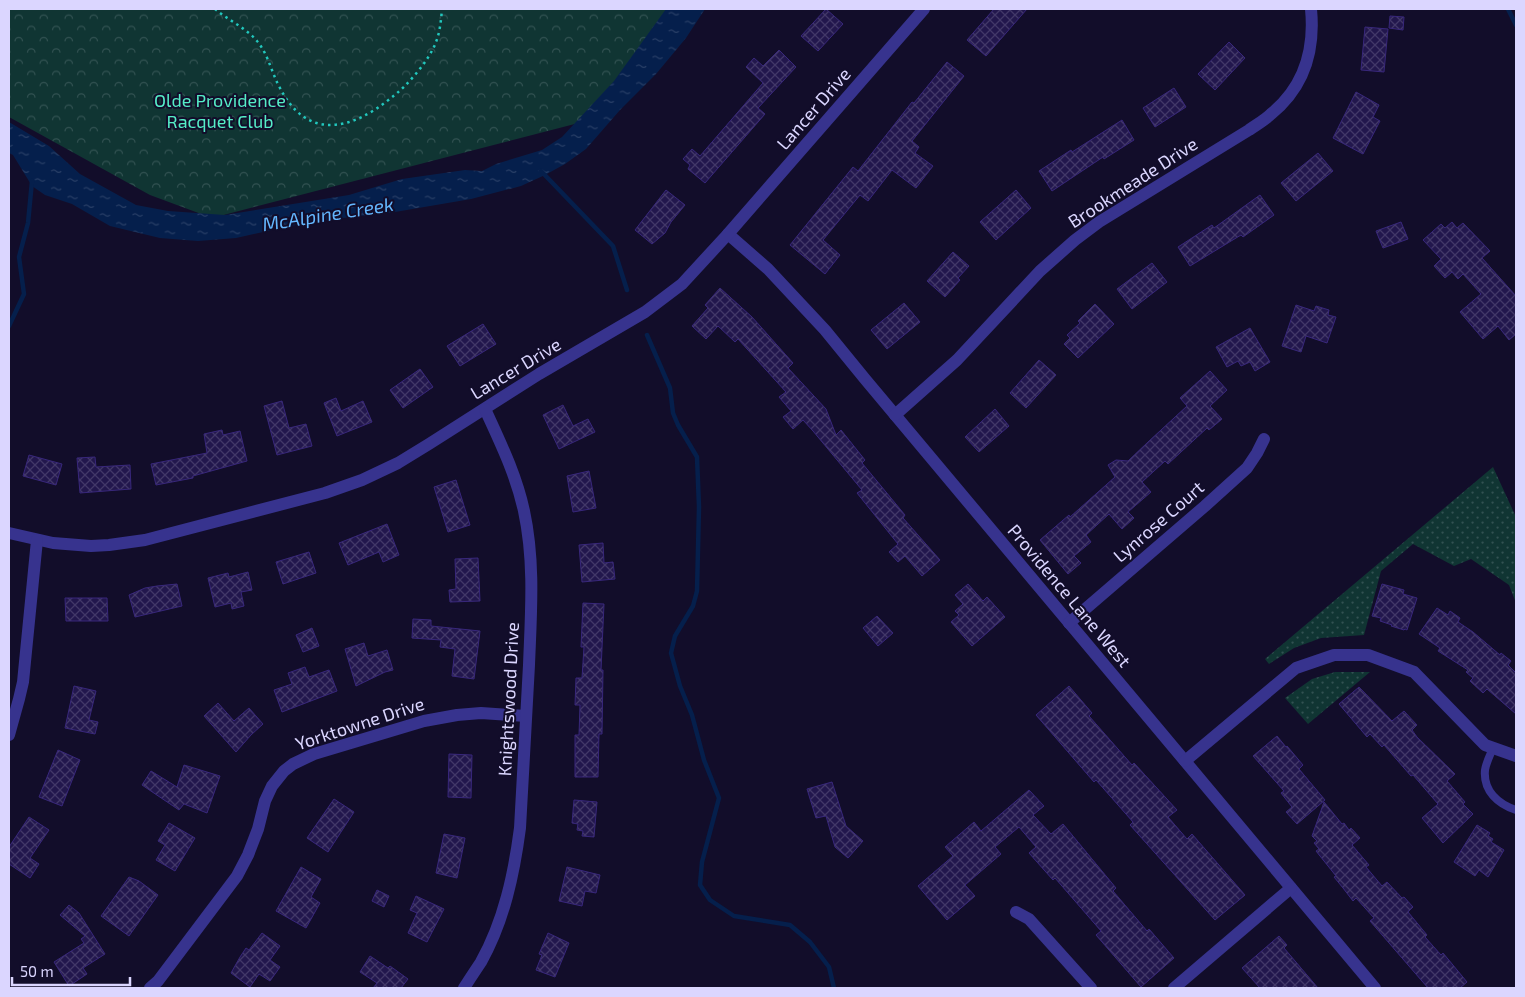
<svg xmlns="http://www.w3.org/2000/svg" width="1525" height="997" font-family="'Exo 2',sans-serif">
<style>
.grass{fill:url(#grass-dots)}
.forest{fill:url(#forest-crowns)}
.water{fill:url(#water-ripples)}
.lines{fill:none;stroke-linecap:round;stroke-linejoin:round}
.stream{stroke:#051f4c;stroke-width:4.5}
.building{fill:url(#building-cross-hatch);stroke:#38277b}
.path{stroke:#22c7bd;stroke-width:2.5;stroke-dasharray:2.5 4;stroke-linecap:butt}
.service{stroke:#37338e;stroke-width:8}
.minor{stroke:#37338e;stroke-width:12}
.labels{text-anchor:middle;stroke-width:4;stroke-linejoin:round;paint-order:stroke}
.park-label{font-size:18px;fill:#55edc7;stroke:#120d2a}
.street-label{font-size:18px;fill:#dbd6ff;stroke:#120d2a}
.water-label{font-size:19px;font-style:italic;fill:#64b7ff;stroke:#120d2a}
</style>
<defs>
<pattern id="grass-dots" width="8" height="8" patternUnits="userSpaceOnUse" patternTransform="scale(1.25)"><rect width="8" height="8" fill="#103533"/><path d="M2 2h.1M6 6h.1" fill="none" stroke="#325252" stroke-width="1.8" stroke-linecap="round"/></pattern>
<pattern id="forest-crowns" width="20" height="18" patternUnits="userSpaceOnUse" patternTransform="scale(1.25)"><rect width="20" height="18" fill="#103533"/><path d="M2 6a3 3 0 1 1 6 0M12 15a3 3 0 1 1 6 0" fill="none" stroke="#325252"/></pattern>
<pattern id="water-ripples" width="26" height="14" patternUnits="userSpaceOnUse" patternTransform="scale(1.25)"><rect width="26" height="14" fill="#051f4c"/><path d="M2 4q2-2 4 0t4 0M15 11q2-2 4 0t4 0" fill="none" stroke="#293f67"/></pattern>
<pattern id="building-cross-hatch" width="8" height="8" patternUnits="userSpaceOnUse" patternTransform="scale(1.25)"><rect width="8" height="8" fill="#22174d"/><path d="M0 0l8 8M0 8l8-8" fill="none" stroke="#423868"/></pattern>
</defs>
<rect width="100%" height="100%" fill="#120d2a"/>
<g class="grass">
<path d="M1493 467 1516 517V603L1509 585 1471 559 1454 566 1413 544 1381 571 1364 635 1321 638 1294 648 1269 664 1265 659Z"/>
<path d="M1335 672H1370L1308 724 1285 698 1312 679Z"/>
</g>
<path class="forest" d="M9 9H670L594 119 212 218 150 195 9 117Z"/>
<path class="water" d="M666 9H705L686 38 656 74 620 110 586 149 565 164 545 175 521 186 471 199 395 212 326 220 290 226 236 238 198 241 160 238 110 226 72 204 45 195 32 186 13 155 9 153V122L49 146 80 174 136 205 168 211 225 215 349 195 402 179 465 170 482 171 496 164 542 150 562 137 614 81Z"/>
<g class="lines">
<g class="stream">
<path d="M1508 9 1516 25"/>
<path d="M541 171 613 246 627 290"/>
<path d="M9 326 24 294 19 257 28 223 32 181"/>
<path d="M647 335 670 388 673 413 678 425 697 457 699 507 697 591 693 606 675 636 671 653 680 686 692 715 704 760 719 798 702 862 700 885 710 900 734 916 790 925 810 942 829 967 834 988"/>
</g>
</g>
<g class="building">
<path d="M826 9 843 24 818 51 801 36Z"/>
<path d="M994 9H1027L986 56 967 40Z"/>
<path d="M1390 16 1404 17 1403 30 1389 28Z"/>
<path d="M1365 27 1388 29 1384 72 1361 70Z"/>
<path d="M1229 42 1245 58 1215 90 1198 74Z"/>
<path d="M779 50 796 67 758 108 765 114 705 183 688 169 690 165 683 159 692 149 700 156 763 83 746 67 754 58 763 66Z"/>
<path d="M947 62 964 76 912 141 919 147 915 153 933 166 916 188 892 170 868 201 860 195 823 240 840 255 825 274 790 245 853 167 858 171 912 102 914 103Z"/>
<path d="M1174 88 1186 107 1155 127 1143 108Z"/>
<path d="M1356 92 1379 105 1373 117 1380 121 1363 154 1333 138Z"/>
<path d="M1122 120 1134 140 1104 159 1103 157 1052 191 1039 171 1071 150 1072 152Z"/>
<path d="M1318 153 1333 171 1296 201 1281 183Z"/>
<path d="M666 190 685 205 671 222 665 233 652 244 635 230Z"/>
<path d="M1016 190 1031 208 996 240 980 222Z"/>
<path d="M1260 195 1274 215 1243 237 1241 235 1190 266 1178 247 1212 225 1214 228Z"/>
<path d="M1401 222 1408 239 1383 248 1376 231Z"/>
<path d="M1452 222 1457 228 1463 223 1490 251 1482 258 1516 296V334L1509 340 1498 326 1483 339 1460 312 1481 294 1463 274 1458 279 1452 272 1445 278 1434 266 1441 259 1423 240 1441 224 1445 228Z"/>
<path d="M953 252 969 266 958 278 960 280 945 297 927 281Z"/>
<path d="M1152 263 1167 282 1132 309 1117 289Z"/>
<path d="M720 288 752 317 793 363 788 368 826 409 836 435 841 430 865 460 862 463 905 515 903 518 940 560 922 576 905 556 898 562 889 552 898 544 857 493 862 490 813 431 803 420 793 429 783 417 791 411 779 397 786 392 738 339 735 342 718 326 706 339 692 326 708 308 705 305Z"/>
<path d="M904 303 920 322 887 349 871 330Z"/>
<path d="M1095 304 1114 324 1078 358 1064 344 1070 338 1067 335 1080 323 1078 321Z"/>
<path d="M1296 305 1314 311 1316 306 1329 310 1328 315 1336 317 1327 343 1306 336 1301 352 1282 346Z"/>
<path d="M483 324 496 344 460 366 447 346Z"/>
<path d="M1250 328 1270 362 1255 371 1250 362 1241 366 1238 361 1227 367 1216 347Z"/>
<path d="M1039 360 1056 375 1026 408 1010 393Z"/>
<path d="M420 369 433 387 403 408 390 390Z"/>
<path d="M1210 371 1227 390 1210 406 1222 419 1209 430 1207 428 1168 464 1165 461 1142 482 1151 492 1128 512 1134 518 1122 529 1109 514 1086 535 1091 542 1074 556 1081 563 1068 574 1040 540 1069 515 1070 517 1115 477 1108 465 1116 460 1128 461 1148 442 1187 406 1180 398Z"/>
<path d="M336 398 341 411 363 401 372 422 337 436 324 403Z"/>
<path d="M282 401 289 428 306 424 312 446 277 455 264 406Z"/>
<path d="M563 405 573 426 588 419 595 432 559 449 543 415Z"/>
<path d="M995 409 1009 426 979 452 965 437Z"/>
<path d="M222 430 223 435 240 431 247 461 193 476V478L156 485 151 464 207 453 204 434Z"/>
<path d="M29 455 62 464 56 485 23 476Z"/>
<path d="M95 457 96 467 130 465 131 489 80 493 77 458Z"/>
<path d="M589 471 596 508 573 512 567 476Z"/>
<path d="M456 480 470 525 448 532 434 487Z"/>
<path d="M387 524 399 555 383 562 379 552 348 565 339 543Z"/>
<path d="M603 543 604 563 613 562 615 579 582 582 579 545Z"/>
<path d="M309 552 316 573 283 584 276 562Z"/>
<path d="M478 558 480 601 450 602 449 590 456 589 455 559Z"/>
<path d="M248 572 252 590 241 592 244 606 232 609 231 603 215 607 208 578 228 573 229 577Z"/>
<path d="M177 584 182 606 135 617 129 595 145 588 157 586Z"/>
<path d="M968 584 983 601 987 597 1005 617 972 646 951 622 959 615 955 611 963 604 955 595Z"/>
<path d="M1382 584 1404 590 1403 594 1417 598 1407 630 1405 629 1404 630 1391 626 1392 625 1380 621 1381 618 1372 616Z"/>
<path d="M65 598H107L108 621H66Z"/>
<path d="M583 603 604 604 601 670H603L602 734H599L598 777H575V735H579L580 705H575L576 678H582L584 647H581Z"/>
<path d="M1437 608 1448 615 1450 611 1460 618 1458 622 1473 632 1500 655 1501 653 1511 661 1508 665 1516 673V714L1487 689 1483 693 1470 681 1473 678 1466 672 1468 670 1438 651 1440 648 1419 634Z"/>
<path d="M877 616 893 633 878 646 863 628Z"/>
<path d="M413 619 431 620V626L480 631 474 679 452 676 455 649 440 647 441 640 412 638Z"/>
<path d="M312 628 319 646 303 652 296 635Z"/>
<path d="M364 643 368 656 387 650 393 670 385 672 356 686 345 649Z"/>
<path d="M305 667 309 677 329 670 337 691 282 712 274 690 292 684 288 673Z"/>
<path d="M74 686 96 691 89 720 98 722 95 734 65 728Z"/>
<path d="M1069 686 1092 713 1089 716 1132 765 1134 763 1177 810 1168 817 1187 839 1192 834 1245 895 1215 920 1130 825 1133 822 1096 780 1094 782 1036 715Z"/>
<path d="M1359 687 1392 721 1404 711 1417 725 1412 730 1417 737 1455 774 1447 781 1465 802 1463 804 1473 814 1443 843 1422 818 1438 804 1413 775 1411 776 1384 745 1382 747 1370 734 1367 737 1339 704Z"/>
<path d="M218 703 234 721 249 708 263 724 251 735 236 752 204 716Z"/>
<path d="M1277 736 1286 747 1287 746 1303 765 1299 769 1325 800 1297 824 1286 812 1292 807 1281 793 1284 791 1253 756Z"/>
<path d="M58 750 80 760 62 806 39 797Z"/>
<path d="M449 754 472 755 471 798 448 797Z"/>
<path d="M184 765 220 776 207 813 184 804 179 810 142 785 151 771 177 787Z"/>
<path d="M832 782 846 826 863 841 848 858 835 847 826 816 816 818 807 789Z"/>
<path d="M1029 790 1044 806 1033 815 1051 834 1063 824 1116 888 1113 891 1147 931 1149 929 1174 958 1141 987 1096 935 1101 931 1055 878 1053 880 1029 853 1036 847 1019 827 995 847 1001 854 965 885 975 896 947 920 918 886 953 856 945 847 974 822 981 831Z"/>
<path d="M334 799 354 812 328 852 307 838Z"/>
<path d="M574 800 597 802 594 837 582 836 583 831 577 830 578 824 572 823Z"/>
<path d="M1324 802 1342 824 1344 823 1349 830 1351 828 1360 838 1352 845 1369 865 1366 867 1382 886 1387 882 1402 898 1404 897 1413 907 1408 912 1427 935 1425 937 1441 955 1443 953 1467 982 1460 988H1428L1370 921 1374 918 1356 898 1353 901 1343 888 1334 877 1336 876 1316 851 1319 849 1314 843 1317 841 1312 836Z"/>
<path d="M29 817 49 830 30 858 39 864 30 878 9 864V847Z"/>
<path d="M169 823 195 838 175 871 156 860 165 845 158 841Z"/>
<path d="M1477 825 1490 833 1488 836 1493 839 1491 842 1504 850 1488 877 1479 870 1475 876 1454 862Z"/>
<path d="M444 834 465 838 457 878 436 873Z"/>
<path d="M301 867 321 879 311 897 320 903 306 928 276 911Z"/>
<path d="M567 867 600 875 596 893 585 891 582 906 559 901Z"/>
<path d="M129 877 139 881 158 895 129 936 101 916Z"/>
<path d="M377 890 389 896 384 907 372 901Z"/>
<path d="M416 896 444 909 427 942 408 933 417 913 410 910Z"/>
<path d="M69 905 79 913 105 954 83 968 87 974 69 986 54 962 84 943 81 939 85 936 60 915Z"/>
<path d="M262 933 280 946 270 960 280 967 270 981 259 974 250 987 231 973 240 957 246 948 249 950Z"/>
<path d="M548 933 569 943 555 977 536 970 542 955 539 954Z"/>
<path d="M1279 936 1287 945 1284 948 1318 988H1260L1242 968Z"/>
<path d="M370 956 388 968 390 966 408 979 401 988H373L377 983 360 972Z"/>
</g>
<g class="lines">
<path class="path" d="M215 9C228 20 246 28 257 41 268 54 271 71 279 86 306 141 350 131 391 98 407 86 429 61 436 42 440 32 441 20 442 9"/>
<path class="service" d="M1493 748C1490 755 1486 763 1485 770 1483 791 1498 804 1516 810"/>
<g class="minor">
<path d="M728 234 768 269 825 330 865 379 1375 988"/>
<path d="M895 415 957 360 1040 271 1075 240 1099 222 1249 130C1256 125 1265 120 1271 114 1304 87 1315 50 1311 9"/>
<path d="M9 533 53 543 91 546 109 545 145 540 325 493 362 480 398 463 429 444 539 374 645 312 682 284 728 234 924 9"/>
<path d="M1069 623 1205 506 1247 468 1257 453 1264 439"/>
<path d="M9 735 19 699 23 682 37 540"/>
<path d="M1185 761 1296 668 1334 655H1368L1414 672 1485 745 1516 756"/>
<path d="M1016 912 1029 919 1091 988"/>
<path d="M150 988 158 981 237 876 248 855 258 829 265 801 272 786 284 771 293 764 314 754 424 721 457 715 481 713 526 716"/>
<path d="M464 988C469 980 475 971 481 962 504 921 514 874 520 828 523 773 526 719 529 665 531 613 535 562 524 511 516 474 500 442 485 409"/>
<path d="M1174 988 1291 888"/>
</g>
</g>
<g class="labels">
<g class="park-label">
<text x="220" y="107">Olde Providence<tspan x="220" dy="21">Racquet Club</tspan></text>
</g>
<g class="street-label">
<text transform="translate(814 109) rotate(-49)" y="6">Lancer Drive</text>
<text transform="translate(1133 183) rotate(-33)" y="6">Brookmeade Drive</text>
<text transform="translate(516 369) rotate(-31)" y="6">Lancer Drive</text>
<text transform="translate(1159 522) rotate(-41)" y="6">Lynrose Court</text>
<text transform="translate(1069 596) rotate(50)" y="6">Providence Lane West</text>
<text transform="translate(509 699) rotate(-87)" y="6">Knightswood Drive</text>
<text transform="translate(360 724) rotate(-18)" y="6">Yorktowne Drive</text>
</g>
<g class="water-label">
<text transform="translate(328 214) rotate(-9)" y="7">McAlpine Creek</text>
</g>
</g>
<rect width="1525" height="997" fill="none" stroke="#dbd6ff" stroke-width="20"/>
<path d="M12 977v8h118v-8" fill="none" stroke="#dbd6ff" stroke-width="2.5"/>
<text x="20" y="977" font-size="15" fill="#dbd6ff" stroke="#120d2a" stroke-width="4" paint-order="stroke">50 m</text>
</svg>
